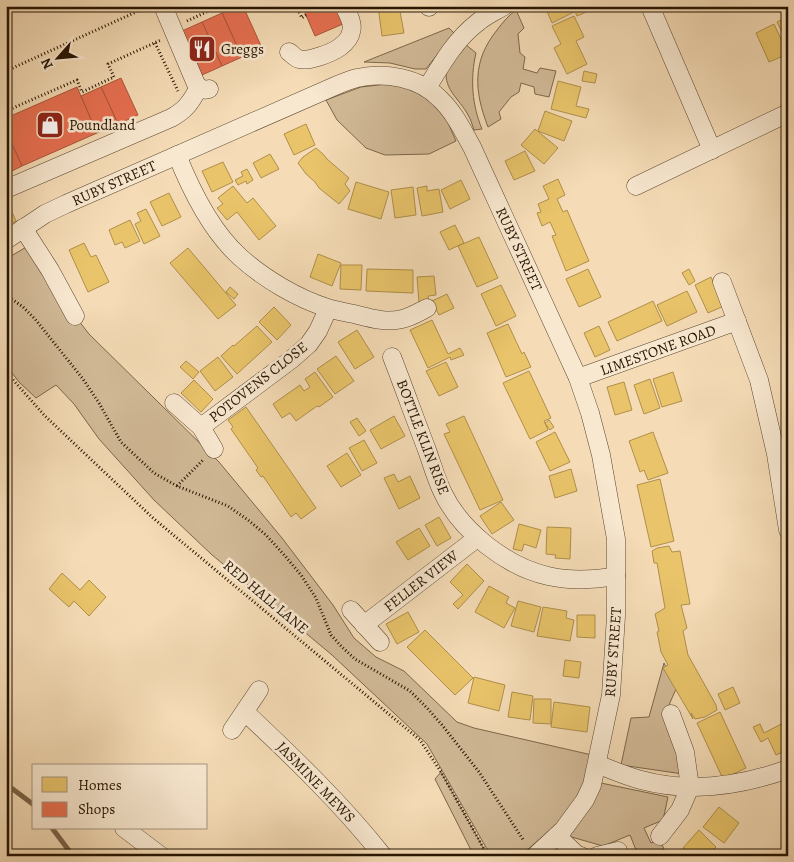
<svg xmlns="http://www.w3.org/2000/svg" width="794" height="862" font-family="Alegreya,serif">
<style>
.green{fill:#d2ba97;stroke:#7c674c}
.homes{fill:#e9c46a;stroke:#af8f4b}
.shops{fill:#e76f51;stroke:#ad5439}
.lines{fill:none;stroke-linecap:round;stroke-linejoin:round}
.stream{stroke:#796349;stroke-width:5}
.minor-casing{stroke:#5a462f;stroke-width:19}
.path{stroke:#271402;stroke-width:3;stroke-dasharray:1 2.5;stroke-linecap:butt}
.minor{stroke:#f8e8d0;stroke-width:18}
.labels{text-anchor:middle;stroke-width:5;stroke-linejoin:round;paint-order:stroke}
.poi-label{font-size:15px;fill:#271402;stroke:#f8e8d0;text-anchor:start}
.street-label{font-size:15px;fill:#271402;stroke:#f8e8d0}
</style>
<rect width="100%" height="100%" fill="#f5dcb6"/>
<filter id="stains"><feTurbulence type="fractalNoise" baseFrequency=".004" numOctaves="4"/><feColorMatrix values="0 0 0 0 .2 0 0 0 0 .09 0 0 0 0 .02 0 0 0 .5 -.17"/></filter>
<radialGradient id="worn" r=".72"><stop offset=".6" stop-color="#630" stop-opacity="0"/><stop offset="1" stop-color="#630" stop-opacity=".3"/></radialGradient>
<g class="green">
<path d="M516 10 524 28 518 34 520 53 525 57 523 69 537 73 540 68 556 71 549 97 535 94 534 87 521 83 519 92 511 97 499 112 501 119 488 127C474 91 472 61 497 30 503 22 508 16 516 10Z"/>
<path d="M449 28 454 33 426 69H415L390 63 364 62Z"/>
<path d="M465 44 476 53C470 79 472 105 482 129L474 130C472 125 471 119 468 115 460 99 440 87 448 66 452 58 460 50 465 44Z"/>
<path d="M387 84 404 87 422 94 445 116 456 141 429 154 385 155 366 148 337 120 326 100 361 87Z"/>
<path d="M33 243 75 316 89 334 219 462 282 538 333 605 354 638 376 657 404 671 457 722 474 728 592 755 587 776 574 802 555 826 520 856H491L427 744 332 655 211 554 154 500 99 439 74 404 56 385 36 398 19 382 6 365V259Z"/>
<path d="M664 663 676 689 665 714 683 774 621 765 631 718 649 717Z"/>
<path d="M441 772 488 856H474L435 779Z"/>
<path d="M601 783 668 797 663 820 644 828 651 843 660 840 664 849 648 856H629L628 854 636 850 630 835 603 846 568 836Z"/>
</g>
<g class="homes">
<path d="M378 6H399L404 33 382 36Z"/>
<path d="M549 6H572L574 12 552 23 546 9Z"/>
<path d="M580 6H589L591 10 577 16 574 9Z"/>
<path d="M574 16 584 37 576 41 587 64 567 74 554 48 561 44 552 26Z"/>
<path d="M788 17V44L777 22Z"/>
<path d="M774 24 788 54 769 62 756 33Z"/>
<path d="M584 71 597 74 595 83 582 81Z"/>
<path d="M558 81 581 87 576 106 589 109 586 118 551 109Z"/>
<path d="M545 111 572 121 564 141 538 131Z"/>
<path d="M306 124 315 145 294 155 284 134Z"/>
<path d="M535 129 558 148 544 164 521 145Z"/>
<path d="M316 148 323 154 327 159 349 178 345 184 350 191 339 204 319 188 315 182 306 174 298 163 303 157Z"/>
<path d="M525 151 535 171 514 180 505 161Z"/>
<path d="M270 154 279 169 261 178 253 163Z"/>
<path d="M223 162 233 182 212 192 202 171Z"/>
<path d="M247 169 253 180 247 184 246 181 238 185 235 180 243 176 241 172Z"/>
<path d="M558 179 565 195 557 199 563 212 567 210 589 261 566 271 552 236 556 235 550 222 542 226 537 213 541 212 538 204 549 199 543 186Z"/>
<path d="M461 180 470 199 450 209 441 190Z"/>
<path d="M356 182 389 192 381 219 348 209Z"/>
<path d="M233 186 247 203 253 198 276 226 259 240 237 212 227 220 217 208 223 204 218 198Z"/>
<path d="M427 186V191L439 189 443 212 422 216 417 188Z"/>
<path d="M413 187 416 215 395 218 391 190Z"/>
<path d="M169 193 181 217 162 226 150 202Z"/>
<path d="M146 209 160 236 144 244 135 224 141 221 137 213Z"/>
<path d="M12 212 16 221 7 226 6 224V215Z"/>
<path d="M130 220 140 241 125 248 122 242 115 245 109 230Z"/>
<path d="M455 225 464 243 449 250 440 232Z"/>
<path d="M479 237 498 278 477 287 458 246Z"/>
<path d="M84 243 91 257 96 255 109 282 88 292 69 250Z"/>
<path d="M188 248 236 305 218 319 170 263Z"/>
<path d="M318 254 341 263 332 286 310 277Z"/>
<path d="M341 265H362L361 290 340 289Z"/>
<path d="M367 269 413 270V293L366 291Z"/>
<path d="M588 269 601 297 579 307 566 279Z"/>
<path d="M689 269 695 281 689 285 682 273Z"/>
<path d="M434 276 436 295 428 296 429 301 419 302 417 277Z"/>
<path d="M711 277 724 306 708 313 695 285Z"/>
<path d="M501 285 516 316 496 326 481 294Z"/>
<path d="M230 287 238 294 234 299 226 292Z"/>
<path d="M687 291 697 312 667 326 657 305Z"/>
<path d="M447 294 454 308 439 315 432 301Z"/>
<path d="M653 301 662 321 617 341 608 322Z"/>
<path d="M274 307 291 325 277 340 259 322Z"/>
<path d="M432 320 448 354 460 348 464 355 451 360 450 357 428 368 410 330Z"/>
<path d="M508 324 522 354 524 352 531 367 506 377 487 333Z"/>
<path d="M257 326 272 342 237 374 221 356 233 345 234 346Z"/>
<path d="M599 326 610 350 595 357 584 333Z"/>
<path d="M357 330 374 357 355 369 338 342Z"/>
<path d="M336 356 354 381 335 394 317 369Z"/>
<path d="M218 357 233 377 215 391 200 371Z"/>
<path d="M186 361 199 372 193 379 180 367Z"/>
<path d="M446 362 458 387 439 396 426 371Z"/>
<path d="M529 371 551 418 544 421 548 430 530 439 503 383Z"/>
<path d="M315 372 333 397 319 407 317 406 296 421 290 413 282 418 273 404 300 385 304 391 310 387 305 379Z"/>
<path d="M673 372 682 401 662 407 653 379Z"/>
<path d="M650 379 660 408 644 414 634 385Z"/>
<path d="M194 380 213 399 201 412 181 393Z"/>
<path d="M624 382 632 410 615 415 607 387Z"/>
<path d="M246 407 316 508 301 519 296 513 291 517 263 476 261 477 256 470 258 468 231 429 233 427 228 420Z"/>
<path d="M394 416 405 436 381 449 370 430Z"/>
<path d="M464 416 503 500 480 510 444 434 450 432 446 424Z"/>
<path d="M357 418 366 431 359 436 350 422Z"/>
<path d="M549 420 554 427 550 430 545 423Z"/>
<path d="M555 432 570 462 550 471 536 442Z"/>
<path d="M653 432 668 473 648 480 644 470 640 472 629 441Z"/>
<path d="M364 440 377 463 362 471 349 448Z"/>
<path d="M347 453 361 475 341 487 327 466Z"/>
<path d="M571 469 577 491 555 498 549 476Z"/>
<path d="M394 474 398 482 410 476 420 498 399 509 384 478Z"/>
<path d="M660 479 674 541 651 547 637 485Z"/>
<path d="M501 502 514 520 492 534 480 516Z"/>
<path d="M439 517 451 538 437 546 425 525Z"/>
<path d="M519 524 541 530 536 548 524 544 522 551 513 549Z"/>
<path d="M547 527 571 528 570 559 555 558 556 555 546 554Z"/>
<path d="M419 528 430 546 408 560 396 542Z"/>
<path d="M669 546 672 552 680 551 690 604 681 605 687 628 683 631 688 655 716 705 717 710 705 717 695 719 691 713 693 719 663 668 668 665 661 652 657 632 659 631 655 614 665 608 657 563H654L652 551 657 548Z"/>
<path d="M467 564 484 581 458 609 453 604 463 595 450 582Z"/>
<path d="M62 573 80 590 89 580 106 597 89 616 74 601 69 607 49 589Z"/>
<path d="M489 586 509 597 506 603 515 608 504 628 475 612Z"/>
<path d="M518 601 541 607 534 632 511 626Z"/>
<path d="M543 607 567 611 566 618 574 620 570 641 537 636Z"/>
<path d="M408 612 419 632 397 644 386 624Z"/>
<path d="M577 615H595V638L577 637Z"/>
<path d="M425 630 473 678 455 695 407 647Z"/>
<path d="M565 660 581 662 579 678 563 676Z"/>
<path d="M474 677 505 685 499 711 468 703Z"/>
<path d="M733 687 740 703 725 710 718 694Z"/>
<path d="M512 692 533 696 530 720 508 717Z"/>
<path d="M534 699H551V724L533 723Z"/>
<path d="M554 702 590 707 587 732 551 727Z"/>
<path d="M720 712 746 768 723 779 697 723Z"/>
<path d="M785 722 788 728V750L776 755 768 738 761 742 753 727 760 724 764 733Z"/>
<path d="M719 807 739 823 724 843 703 827Z"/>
<path d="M699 830 716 847 707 856H691L683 848Z"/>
</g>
<g class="shops">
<path d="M238 6H243L262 48 242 57 222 13Z"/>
<path d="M302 6H335L343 24 315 36Z"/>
<path d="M222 13 242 57 222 66 202 22Z"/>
<path d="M202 22 222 66 202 75 182 31Z"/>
<path d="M121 78 138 115 118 124 101 87Z"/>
<path d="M77 87 97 133 22 166 6 131V118Z"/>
<path d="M101 87 118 124 97 133 81 96Z"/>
<path d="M6 131 22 166 6 174Z"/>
</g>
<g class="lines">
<g class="stream">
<path d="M6 784 34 805"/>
<path d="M52 828 73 856"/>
</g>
<g class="minor-casing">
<g id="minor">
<path d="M163 6 196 84C200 88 203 91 209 89"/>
<path d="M429 6V7"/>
<path d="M650 6 712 150"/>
<path d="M289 52C292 54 295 58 299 59 308 62 332 53 340 47 344 44 350 38 351 32 354 24 348 14 344 6"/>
<path d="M427 88C441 65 455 40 477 23 485 16 496 11 504 6"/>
<path d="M177 155C191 190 211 231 240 257 263 278 298 299 328 308 336 311 345 312 354 314 370 318 386 323 402 319 411 317 419 312 427 308"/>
<path d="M636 186 788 113"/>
<path d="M6 189 171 118C186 110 191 102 199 87"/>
<path d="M23 228 50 270 75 316"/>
<path d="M6 240 45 214 66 204 335 86C342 83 349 80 357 78 385 72 419 77 440 99 454 112 463 131 472 147L578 378 590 413 601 455 616 539V616L611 695 592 785 585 800 563 830 535 856"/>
<path d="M722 282 759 380 776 454 788 530"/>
<path d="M392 357C404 388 415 419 427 450 432 464 436 479 443 493 461 531 507 567 548 576 570 581 594 580 616 576"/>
<path d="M578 378 737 321"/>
<path d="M174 403 201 427 214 449"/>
<path d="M201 427 292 359 309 344 318 331 328 309"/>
<path d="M351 610 380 642"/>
<path d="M364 625 477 538"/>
<path d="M245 712C293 757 342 804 383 856"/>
<path d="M232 730 259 690"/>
<path d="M597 764C612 770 626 776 641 780 689 793 741 786 788 769"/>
<path d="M124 828 161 856"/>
<path d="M557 836 577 855 581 856"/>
<path d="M660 836 680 810 690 787 685 752 671 714"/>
<path d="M597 856 618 851"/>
</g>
</g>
<g class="path">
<path d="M296 6 302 18 306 15"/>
<path d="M187 21 219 6"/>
<path d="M155 43 178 91"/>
<path d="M6 71 147 7"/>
<path d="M6 111 77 80 82 92 114 77 108 64 161 40"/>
<path d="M6 295 23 307 35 319 83 379 99 403 121 442 154 473 177 486 228 506 248 520 266 535 286 557 301 575 316 598 331 635 342 647 355 659 410 691 428 709 442 725 479 772 524 841"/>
<path d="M6 372 45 416 153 518 420 740 441 772 488 856"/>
<path d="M177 486 203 460"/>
</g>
<use href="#minor" class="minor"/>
</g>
<defs>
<g id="restaurant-square" transform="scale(1.4375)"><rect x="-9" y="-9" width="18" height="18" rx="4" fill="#8f2418" stroke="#f8e8d0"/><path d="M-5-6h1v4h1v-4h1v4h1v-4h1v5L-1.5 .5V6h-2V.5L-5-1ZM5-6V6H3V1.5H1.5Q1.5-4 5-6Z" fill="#fff"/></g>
<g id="shop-square" transform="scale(1.4375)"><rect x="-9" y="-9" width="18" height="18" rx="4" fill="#8f2418" stroke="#f8e8d0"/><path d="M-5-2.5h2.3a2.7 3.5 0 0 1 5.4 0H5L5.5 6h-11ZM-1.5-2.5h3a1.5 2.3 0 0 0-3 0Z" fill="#fff"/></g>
</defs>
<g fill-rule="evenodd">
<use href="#restaurant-square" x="202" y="49"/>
<use href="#shop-square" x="50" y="125"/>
</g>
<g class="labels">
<g class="poi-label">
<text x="221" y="54">Greggs</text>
<text x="69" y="130">Poundland</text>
</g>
<g class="street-label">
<text transform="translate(114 183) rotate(-24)" y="5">RUBY STREET</text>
<text transform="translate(519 249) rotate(65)" y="5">RUBY STREET</text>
<text transform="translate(658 350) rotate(-20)" y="5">LIMESTONE ROAD</text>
<text transform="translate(258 382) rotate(-38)" y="5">POTOVENS CLOSE</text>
<text transform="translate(423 437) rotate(69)" y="5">BOTTLE KLIN RISE</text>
<text transform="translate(421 581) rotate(-38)" y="5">FELLER VIEW</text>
<text transform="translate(266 597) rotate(40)" y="5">RED HALL LANE</text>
<text transform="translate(613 652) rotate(-86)" y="5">RUBY STREET</text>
<text transform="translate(316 782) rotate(46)" y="5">JASMINE MEWS</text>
</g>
</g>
<rect width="794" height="862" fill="none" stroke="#f5dcb6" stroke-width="25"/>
<rect x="8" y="8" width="779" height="847" fill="none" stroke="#271402" stroke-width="2.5"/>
<rect x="12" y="12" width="769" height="837" fill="none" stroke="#271402"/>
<rect x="32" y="764" width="175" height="65" fill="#f8e8d0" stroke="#a4937e"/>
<rect x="42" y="777" width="25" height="15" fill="#e9c46a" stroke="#a4937e"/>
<text x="78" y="790" font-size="15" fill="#271402">Homes</text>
<rect x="42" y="802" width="25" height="15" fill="#e76f51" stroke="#a4937e"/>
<text x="78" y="814" font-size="15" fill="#271402">Shops</text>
<g transform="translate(58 58) rotate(243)" stroke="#f8e8d0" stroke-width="4" paint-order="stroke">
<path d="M0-4L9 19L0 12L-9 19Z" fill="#271402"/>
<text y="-8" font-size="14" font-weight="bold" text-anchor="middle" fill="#271402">N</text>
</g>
<rect width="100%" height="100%" filter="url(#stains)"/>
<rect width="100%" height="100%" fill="url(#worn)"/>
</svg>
